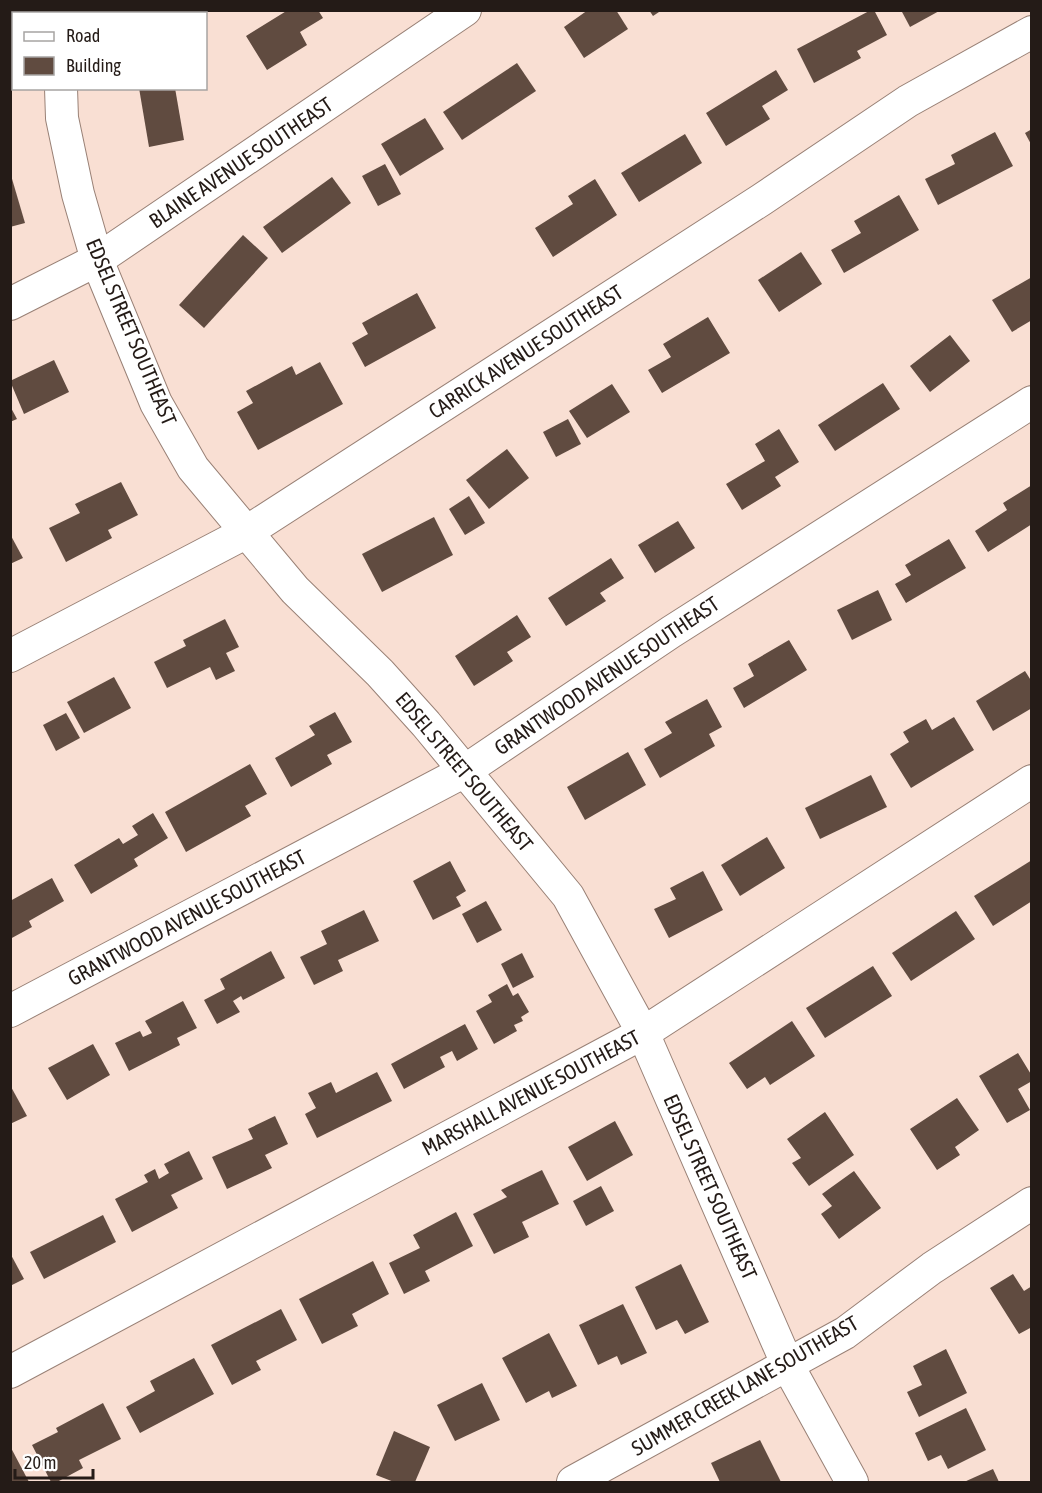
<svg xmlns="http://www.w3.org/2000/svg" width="1042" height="1493" font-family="'Asap Condensed',sans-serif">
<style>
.building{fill:#604b40}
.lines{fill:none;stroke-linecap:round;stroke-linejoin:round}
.minor-casing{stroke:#998176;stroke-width:34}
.minor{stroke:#fff;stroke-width:32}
.labels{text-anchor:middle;stroke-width:6;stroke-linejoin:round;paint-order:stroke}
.street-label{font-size:21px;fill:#241b17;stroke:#fff}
</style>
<rect width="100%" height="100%" fill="#f9dfd3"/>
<g class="building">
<path d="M288 10H318L323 18 300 32 307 45 267 70 246 36Z"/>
<path d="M588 10H616L628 29 584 58 564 27Z"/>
<path d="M649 10H662L653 16Z"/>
<path d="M871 10H874L887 35 857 51 861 58 814 83 797 49Z"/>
<path d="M901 10H941L910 27Z"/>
<path d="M517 63 536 91 462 140 443 112Z"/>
<path d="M776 70 788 90 762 106 770 119 726 146 706 113Z"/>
<path d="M139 88H175L184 140 149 147Z"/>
<path d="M425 118 444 149 400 176 381 144Z"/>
<path d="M1032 129V146L1025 133Z"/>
<path d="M995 132 1013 166 938 205 925 179 955 164 951 155Z"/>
<path d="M685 134 702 163 639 202 621 173Z"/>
<path d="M385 164 401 194 378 206 362 176Z"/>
<path d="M10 172 25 223 10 227Z"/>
<path d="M332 177 351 203 282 253 263 227Z"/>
<path d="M595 179 617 215 553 257 535 228 573 204 568 196Z"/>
<path d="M899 195 919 230 844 273 831 250 861 233 854 221Z"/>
<path d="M243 235 268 258 204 328 179 305Z"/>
<path d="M801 252 822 284 779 312 758 280Z"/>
<path d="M1032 277V320L1012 332 992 300Z"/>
<path d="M417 293 436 328 365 367 352 343 368 334 362 323Z"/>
<path d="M708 317 730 353 662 393 648 370 671 357 663 344Z"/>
<path d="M950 335 970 361 930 392 910 366Z"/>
<path d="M54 360 69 392 24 414 10 381Z"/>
<path d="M320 362 343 404 258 450 237 412 253 403 246 391 292 366 296 375Z"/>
<path d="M883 383 900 409 835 451 818 425Z"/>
<path d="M612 384 630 412 587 438 569 411Z"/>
<path d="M10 406 17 419 10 422Z"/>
<path d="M568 419 581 444 556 457 543 432Z"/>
<path d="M779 429 799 462 775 477 781 486 742 510 726 484 765 461 755 444Z"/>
<path d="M507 449 529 478 489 509 466 480Z"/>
<path d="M121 482 138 515 108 530 112 538 66 562 49 528 80 513 75 504Z"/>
<path d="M1032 485V524L988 552 975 531 1007 510 1003 503Z"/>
<path d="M469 496 485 523 465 535 449 509Z"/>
<path d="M434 517 453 555 382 592 362 554Z"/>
<path d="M678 521 695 548 655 573 638 545Z"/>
<path d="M10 534 23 558 10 564Z"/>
<path d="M949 539 966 568 906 603 895 584 911 575 905 565Z"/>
<path d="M611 558 624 578 600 593 606 601 566 626 548 598Z"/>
<path d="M878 590 892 620 852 640 837 610Z"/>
<path d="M517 615 531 637 507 652 513 661 474 686 455 656Z"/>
<path d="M225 619 239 647 226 653 235 671 216 680 210 667 167 688 154 662 186 646 183 640Z"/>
<path d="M789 640 807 670 744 708 733 688 754 676 748 664Z"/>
<path d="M1025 671 1032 682V708L993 731 976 701Z"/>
<path d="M114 677 131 708 84 733 67 702Z"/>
<path d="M707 699 722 727 709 734 715 746 660 778 644 749 672 733 665 722Z"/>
<path d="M335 712 352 742 327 755 332 764 291 787 275 758 315 735 309 726Z"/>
<path d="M66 713 80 738 56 751 43 725Z"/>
<path d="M954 717 974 750 911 788 890 754 909 742 903 732 926 719 932 730Z"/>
<path d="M628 752 646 785 585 820 567 787Z"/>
<path d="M250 764 267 794 245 806 251 816 186 852 165 812Z"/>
<path d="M871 775 887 807 820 839 805 808Z"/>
<path d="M153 813 168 838 134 859 138 866 91 894 74 865 119 838 123 844 138 835 132 826Z"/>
<path d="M767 837 785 868 740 896 721 865Z"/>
<path d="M1032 860V901L993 926 974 896Z"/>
<path d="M450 861 466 891 456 897 461 906 433 920 413 881Z"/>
<path d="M703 871 723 910 669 938 654 909 676 899 670 888Z"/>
<path d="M52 878 64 901 29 921 32 927 10 939V901Z"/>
<path d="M486 901 502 930 477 943 462 914Z"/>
<path d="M364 910 379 941 338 960 343 971 314 985 300 957 327 944 321 931Z"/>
<path d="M956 911 975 939 911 981 892 953Z"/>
<path d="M271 951 285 978 243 1000 241 996 233 1001 240 1012 217 1024 204 1000 225 989 220 979Z"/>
<path d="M522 953 534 977 513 988 501 964Z"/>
<path d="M873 966 892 996 825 1038 806 1008Z"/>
<path d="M507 984 513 996 518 993 529 1012 521 1017 523 1021 514 1025 517 1031 494 1044 476 1011 492 1002 488 995Z"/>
<path d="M183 1001 197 1028 177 1038 180 1045 129 1071 115 1043 140 1031 143 1037 152 1033 145 1021Z"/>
<path d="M792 1021 815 1056 770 1085 765 1077 747 1089 729 1063Z"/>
<path d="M465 1024 478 1049 457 1061 452 1051 440 1057 445 1067 404 1089 391 1064Z"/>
<path d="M93 1044 110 1075 67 1100 48 1068Z"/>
<path d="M1018 1053 1032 1076V1081L1018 1089 1030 1110 1007 1123 979 1076Z"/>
<path d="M377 1072 392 1101 317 1138 305 1114 316 1108 308 1093 331 1082 336 1093Z"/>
<path d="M10 1085 27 1116 10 1124Z"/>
<path d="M957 1098 979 1130 955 1147 960 1155 937 1170 910 1129Z"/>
<path d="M825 1112 854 1155 809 1186 792 1163 801 1158 787 1139Z"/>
<path d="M275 1116 288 1144 265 1155 272 1168 227 1189 212 1157 253 1139 248 1129Z"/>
<path d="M615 1121 633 1155 587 1181 568 1147Z"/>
<path d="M189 1151 203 1179 171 1195 178 1208 132 1232 115 1199 148 1182 144 1175 155 1169 159 1179 169 1173 164 1164Z"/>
<path d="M542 1170 559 1204 522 1222 529 1237 494 1254 473 1214 507 1197 501 1190Z"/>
<path d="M854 1171 881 1208 839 1239 821 1214 832 1206 822 1194Z"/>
<path d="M601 1186 614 1211 586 1226 573 1201Z"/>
<path d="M456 1212 473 1246 425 1271 430 1281 404 1294 389 1263 420 1248 413 1235Z"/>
<path d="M103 1215 116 1242 44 1279 30 1252Z"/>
<path d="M10 1253 24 1279 10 1286Z"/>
<path d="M373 1261 389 1294 352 1314 358 1326 322 1344 299 1299Z"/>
<path d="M681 1264 709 1322 685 1334 677 1320 656 1330 635 1287Z"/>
<path d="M1013 1274 1024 1291 1032 1286V1327L1019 1334 990 1288Z"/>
<path d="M623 1304 647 1353 621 1365 617 1356 598 1365 579 1325Z"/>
<path d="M281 1309 297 1340 256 1361 261 1370 232 1385 211 1345Z"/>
<path d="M549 1333 577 1386 552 1398 549 1391 526 1403 502 1358Z"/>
<path d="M946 1349 967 1393 919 1417 907 1392 922 1385 913 1366Z"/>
<path d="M194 1358 214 1394 140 1433 126 1407 155 1391 150 1381Z"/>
<path d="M482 1383 500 1420 455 1441 437 1405Z"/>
<path d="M103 1403 121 1439 79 1460 83 1468 57 1482H51L32 1445 58 1432 56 1428Z"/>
<path d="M966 1408 986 1450 948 1469 941 1455 928 1461 915 1433Z"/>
<path d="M394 1431 430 1447 415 1482H394L376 1475Z"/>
<path d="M760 1440 781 1482H720L711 1463Z"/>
<path d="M10 1446 29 1482H10Z"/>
<path d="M993 1469 999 1482H964Z"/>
</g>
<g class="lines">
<g class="minor-casing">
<g id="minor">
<path d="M63 14 64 10"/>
<path d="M61 88 62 118 78 194 97 260 156 403 193 468 295 590 380 673 426 724 568 896 643 1033 788 1366 852 1482"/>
<path d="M10 304 97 260 465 10"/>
<path d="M10 656 245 533 761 200 908 101 1032 32"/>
<path d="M10 1011 463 772 671 632 1032 402"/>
<path d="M10 1372 643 1033 1032 781"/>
<path d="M573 1482 845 1333 932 1268 1032 1203"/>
</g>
</g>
<use href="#minor" class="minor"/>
</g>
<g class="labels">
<g class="street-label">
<text transform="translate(241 163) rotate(-34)" y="7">BLAINE AVENUE SOUTHEAST</text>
<text transform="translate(131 332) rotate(67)" y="7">EDSEL STREET SOUTHEAST</text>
<text transform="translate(526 352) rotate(-33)" y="7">CARRICK AVENUE SOUTHEAST</text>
<text transform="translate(607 676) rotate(-34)" y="7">GRANTWOOD AVENUE SOUTHEAST</text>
<text transform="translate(464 772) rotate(50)" y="7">EDSEL STREET SOUTHEAST</text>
<text transform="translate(187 918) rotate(-28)" y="7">GRANTWOOD AVENUE SOUTHEAST</text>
<text transform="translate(531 1093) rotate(-28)" y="7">MARSHALL AVENUE SOUTHEAST</text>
<text transform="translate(710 1187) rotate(66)" y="7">EDSEL STREET SOUTHEAST</text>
<text transform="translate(745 1386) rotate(-30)" y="7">SUMMER CREEK LANE SOUTHEAST</text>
</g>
</g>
<rect width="1042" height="1493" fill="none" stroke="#241b17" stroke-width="24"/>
<rect x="12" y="12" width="195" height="78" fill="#ffffff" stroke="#a7a4a2" stroke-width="1.5"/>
<rect x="24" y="32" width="30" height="9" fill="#ffffff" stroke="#a7a4a2" stroke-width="1.5"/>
<text x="66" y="42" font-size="18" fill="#241b17">Road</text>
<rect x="24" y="57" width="30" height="18" fill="#604b40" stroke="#a7a4a2" stroke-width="1.5"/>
<text x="66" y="72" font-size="18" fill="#241b17">Building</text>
<path d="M15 1469v9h78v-9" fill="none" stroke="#241b17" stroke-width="3"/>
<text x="24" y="1469" font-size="18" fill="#241b17" stroke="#ffffff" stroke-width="4.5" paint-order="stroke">20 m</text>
</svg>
